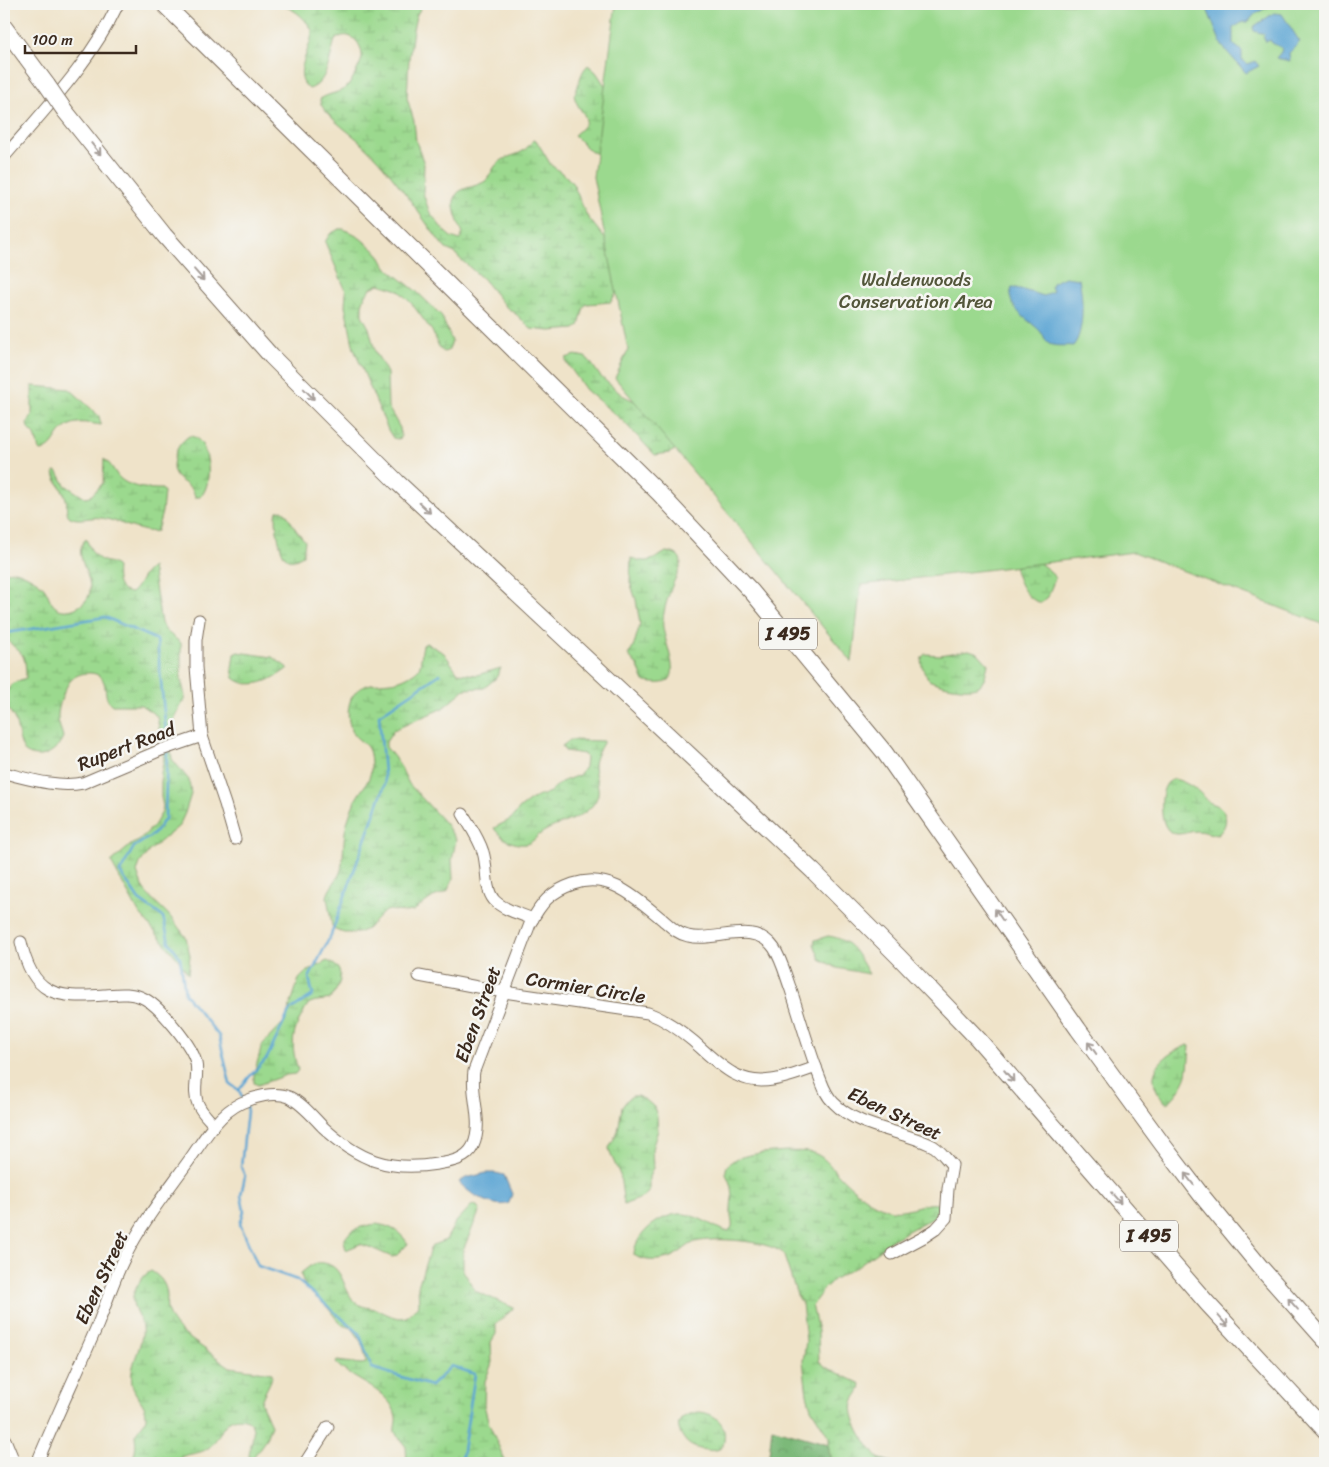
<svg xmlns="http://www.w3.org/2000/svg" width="1329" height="1467" font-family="Sriracha,sans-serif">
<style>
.forest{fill:url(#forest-crowns);stroke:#5c724c}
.wetland{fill:url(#wetland-marsh);stroke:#6b8256}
.green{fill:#9bd98e;stroke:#6b8256}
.water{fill:#5da6d4;stroke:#4c6879}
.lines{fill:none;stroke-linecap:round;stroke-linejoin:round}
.stream{stroke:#5da6d4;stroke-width:2.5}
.minor-casing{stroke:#7a6b5a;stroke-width:13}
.major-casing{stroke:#7a6b5a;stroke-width:16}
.highway-casing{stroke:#7a6b5a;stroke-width:18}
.minor{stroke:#fff;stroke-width:11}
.major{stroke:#fff;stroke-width:14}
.highway{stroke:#fff;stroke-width:16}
.highway-bridge-casing{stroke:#7a6b5a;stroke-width:18;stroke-linecap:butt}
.highway-bridge{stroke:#fff;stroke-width:16}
.oneway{stroke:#a79f9a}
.labels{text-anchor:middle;stroke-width:5;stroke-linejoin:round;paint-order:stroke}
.shield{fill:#f6f6f2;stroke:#73675e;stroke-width:1}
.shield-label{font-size:18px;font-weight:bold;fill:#3b2a1e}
.park-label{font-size:19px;fill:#53563a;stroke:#f6f6f2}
.street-label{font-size:19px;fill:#3b2a1e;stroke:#f6f6f2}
</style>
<defs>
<pattern id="forest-crowns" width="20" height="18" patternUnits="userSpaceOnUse" patternTransform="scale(1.25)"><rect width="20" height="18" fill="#7cb979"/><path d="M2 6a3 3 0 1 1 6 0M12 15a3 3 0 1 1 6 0" fill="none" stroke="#679763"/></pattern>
<pattern id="wetland-marsh" width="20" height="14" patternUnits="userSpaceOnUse" patternTransform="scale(1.25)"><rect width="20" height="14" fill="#9bd98e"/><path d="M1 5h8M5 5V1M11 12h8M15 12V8" fill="none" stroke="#86ba7a"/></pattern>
</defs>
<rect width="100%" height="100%" fill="#f6f6f2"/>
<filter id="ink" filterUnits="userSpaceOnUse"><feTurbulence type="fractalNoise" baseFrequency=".02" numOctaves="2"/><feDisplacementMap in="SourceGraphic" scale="10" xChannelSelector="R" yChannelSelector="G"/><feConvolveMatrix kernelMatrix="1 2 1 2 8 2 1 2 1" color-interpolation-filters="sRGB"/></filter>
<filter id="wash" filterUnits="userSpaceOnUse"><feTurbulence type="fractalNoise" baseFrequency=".0096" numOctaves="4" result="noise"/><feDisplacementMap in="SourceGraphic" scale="20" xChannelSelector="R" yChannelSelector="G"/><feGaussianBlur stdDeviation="1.12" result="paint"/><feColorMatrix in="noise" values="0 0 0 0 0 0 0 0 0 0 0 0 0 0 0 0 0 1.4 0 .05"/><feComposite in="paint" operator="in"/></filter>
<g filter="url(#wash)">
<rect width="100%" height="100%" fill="#efe3c9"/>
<path class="forest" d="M772 1428 895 1463H768Z"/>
<g class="wetland">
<path d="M274 4H423L416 16 413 30 409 59 407 98 414 121 416 141 424 164 423 193 429 211 444 231 451 237 460 240 463 233C458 222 446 197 462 190 468 187 477 186 484 182 490 178 492 168 498 163 512 152 522 158 533 140H536L551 165 567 177 573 184 587 216 614 250 618 289 611 302 587 304 584 307 579 326 575 329 550 331 531 329 517 315 505 306 483 279 458 257 455 253 446 249 440 242C414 207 391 169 358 140 349 132 319 111 320 99 329 93 341 93 348 86 352 81 361 63 362 58 363 43 349 28 335 40 330 55 328 84 309 89 290 74 313 48 312 30 303 15 291 6 274 4Z"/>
<path d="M588 65 596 72 608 90 596 154 590 151 574 135C598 116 579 117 574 95 580 86 579 73 588 65Z"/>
<path d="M339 229H344L360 238 379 254 386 267 416 291 441 315 452 341 449 350 444 352 440 349 432 331 412 304 398 290 379 284 371 288 365 296 362 305V315L369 328 375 351 387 373 388 407 400 428 401 438 398 439 393 438 388 430 354 349 345 306 346 291 325 242 330 234Z"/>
<path d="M575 355 585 357 589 360 600 376 622 395 648 408 683 446 669 453 655 455 623 421 586 390 566 362V358Z"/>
<path d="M32 386 70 389 99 416 101 425C82 422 69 419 57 437 53 444 50 448 42 451L39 450 35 435 28 428 27 424 32 415Z"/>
<path d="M189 436C209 435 215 485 200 497H195C191 477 166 486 175 455 178 446 181 442 189 436Z"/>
<path d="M104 459C110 463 113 469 117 475 127 488 147 489 162 489L164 492 162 512 157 531C146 535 114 519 101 518 92 516 79 522 70 517 64 512 68 506 66 499 64 489 54 481 54 471L58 472 65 485 85 498 90 497 103 483Z"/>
<path d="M282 510 286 513 296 530 305 541 303 555C299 557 293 561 288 559 279 556 274 518 277 511Z"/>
<path d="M86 539C89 545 92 554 98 558 104 563 112 561 117 567 116 579 116 591 131 593 141 585 140 575 152 567L161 623 166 631 181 643V678L185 696 184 701 176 714 169 738 172 759 189 780 191 794 185 813 179 826 149 851 140 863 137 872 142 886 147 894 168 914 186 937 190 956 188 974 177 958 139 913 111 862 132 844 139 841 155 824 162 812 163 806 161 797V773L164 759 157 716 141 705H112C101 697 110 682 98 675 91 671 78 673 72 679 65 685 57 709 58 718 58 725 62 731 63 737 57 752 39 763 24 751 19 742 18 730 15 720 13 715 9 711 7 706 2 690 12 682 26 678 26 648 20 656 4 636V572C7 572 12 571 15 571 22 572 42 583 45 589 49 595 50 604 57 608 69 615 89 604 90 591 92 574 71 553 86 539Z"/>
<path d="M666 552C692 554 677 573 672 586 668 597 664 608 663 620 660 634 680 669 669 680 664 685 652 683 646 682L643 680 638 666 628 655 633 648 640 624 636 600 630 582 631 558C649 564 651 561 666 552Z"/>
<path d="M1026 553 1050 571 1055 578 1048 597 1041 603C1025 599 1017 580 1014 565Z"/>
<path d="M426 643 444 653 458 673 477 675 501 668 496 678 484 688 465 689 443 708 394 730 386 742V747L398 762 409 784 446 824 456 840 452 860 453 879 447 892 433 897 413 911 404 912 389 910 384 912 367 929 358 933H344L335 930 332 926 327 897C329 887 338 880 341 870 345 852 342 834 349 817 351 811 353 805 356 799 361 790 371 780 371 769 371 763 371 752 367 747 364 743 359 740 356 737 347 726 346 708 352 697 365 676 387 688 407 677 412 674 416 672 419 668 422 661 421 652 423 645Z"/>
<path d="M969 650 978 653 988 664C987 669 985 678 982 683 976 694 938 685 929 680 924 671 917 661 925 654L940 655Z"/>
<path d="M238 652 272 657 288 668C274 680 249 691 234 678L232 669 234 654Z"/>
<path d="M570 740 604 741C600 749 594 757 594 766 594 777 602 789 596 800 586 819 562 821 545 831 538 834 533 843 526 844 514 846 500 838 494 828L511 819 520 808 532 799 550 792 561 782 579 775 585 767 586 758 584 754 565 751 562 746Z"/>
<path d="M1174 779C1183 781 1192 786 1199 792 1202 794 1204 798 1207 801 1211 804 1217 804 1221 808 1229 816 1226 829 1217 835 1211 834 1204 831 1197 831 1191 831 1184 834 1178 834 1161 834 1161 809 1162 798 1163 789 1166 781 1174 779Z"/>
<path d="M828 936C852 939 858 956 869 974L837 968 820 959 814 944 815 940Z"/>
<path d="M327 961C348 968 340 987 330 999 324 1001 316 1000 310 1003 307 1005 305 1009 303 1013 291 1035 291 1046 298 1070L295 1074 286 1075 258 1085 254 1083V1074L262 1045 285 1021 299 979 306 972Z"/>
<path d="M1188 1045 1190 1046C1189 1055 1189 1065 1187 1074 1185 1082 1174 1101 1166 1103 1140 1075 1160 1056 1188 1045Z"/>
<path d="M632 1096H637L646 1100 654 1107 657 1116 658 1130 652 1149 653 1168 649 1177V1191C643 1200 633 1200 624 1205L620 1175 610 1153 609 1148 618 1131 622 1107 628 1099Z"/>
<path d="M788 1151C797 1152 810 1150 818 1155 826 1159 832 1168 838 1174 852 1189 872 1206 892 1210 908 1213 931 1198 941 1206L940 1211 937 1215 895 1238 856 1267 834 1279 824 1289 812 1305 818 1331 819 1361 826 1367 861 1384C861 1392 855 1396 853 1402 848 1421 871 1449 882 1463H833L829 1452V1437L811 1408 807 1395 803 1361 806 1341 802 1303 797 1295 783 1253C766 1240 714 1237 695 1242 687 1245 682 1252 675 1255 665 1261 644 1263 634 1255 634 1233 664 1212 684 1214 698 1216 711 1225 724 1231H728L732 1227C733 1222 730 1217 731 1212 731 1203 733 1193 730 1184 729 1179 725 1175 726 1169 729 1153 775 1152 788 1151Z"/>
<path d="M472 1205 477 1206 480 1210 463 1250V1270L475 1291 514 1308 496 1324V1334L491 1342 492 1363 485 1381 484 1405 489 1424 506 1463H407L406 1447 395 1432C394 1427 397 1421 396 1417 392 1390 352 1381 336 1363L337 1361 361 1364 366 1363C367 1355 358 1332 351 1328 348 1326 344 1327 341 1324 335 1318 331 1311 326 1306 315 1296 303 1289 301 1273 310 1266 315 1260 328 1264 344 1270 343 1289 354 1301 360 1307 367 1307 375 1309 385 1312 397 1322 408 1316 412 1313 415 1308 419 1304L418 1286 430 1249 433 1245 446 1240 455 1223Z"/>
<path d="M376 1224C391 1226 401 1232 408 1244L396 1256 392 1257 369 1247 360 1244 346 1250 344 1241C349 1228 364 1226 376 1224Z"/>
<path d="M151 1271C161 1277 167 1285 167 1297 167 1301 166 1305 167 1309 169 1319 176 1327 182 1333L230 1367 272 1373C273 1382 263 1392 261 1403L271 1425 266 1439 252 1459 249 1457C249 1444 259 1431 248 1420 222 1411 223 1438 207 1449 199 1454 190 1453 181 1457L177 1463H129C137 1454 136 1446 135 1435 138 1428 147 1422 146 1415 146 1403 134 1396 132 1384 129 1366 140 1352 142 1335 145 1314 123 1307 138 1285 141 1279 145 1274 151 1271Z"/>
<path d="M699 1412C715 1413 727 1424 724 1440 723 1444 723 1448 719 1449 713 1452 706 1450 700 1449 689 1446 685 1442 680 1432 674 1418 688 1414 699 1412Z"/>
</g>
<path class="green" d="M616 4H1325V625L1134 552 861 585 852 662 615 378 628 350 593 177Z"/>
<g class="water">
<path d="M1205 4H1273L1255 14 1248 22H1243L1233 28V44L1242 51V60L1248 64 1255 61 1259 66 1246 73 1222 46Z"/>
<path d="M1274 13 1282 14 1300 42 1289 53 1290 61 1276 58 1281 52 1282 48 1272 43 1270 40 1266 42 1263 36 1265 34 1254 31 1253 27Z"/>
<path d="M1065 277 1079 279C1083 295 1085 333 1073 346 1066 345 1056 347 1049 344 1045 341 1044 335 1040 331 1029 319 1004 308 1012 288H1016L1044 296 1053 291 1051 287 1052 283Z"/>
<path d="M486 1173H496L504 1175 512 1194 509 1203C496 1210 467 1193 459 1182L466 1178Z"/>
</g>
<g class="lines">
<g class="stream">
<path d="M4 631 6 633 105 617 157 640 167 743"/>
<path d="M167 751 165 819 154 834 134 847 120 872 139 900 163 917 169 942 180 957 185 994 219 1036 230 1084 239 1090 243 1099"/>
<path d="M239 1090 250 1076 267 1058 290 1010 313 995 309 978 331 935 385 784 379 715 440 674"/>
<path d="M245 1104 247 1111 241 1167 245 1176 241 1195 244 1211 240 1224 258 1266 297 1280 359 1333 372 1368 431 1386 451 1366 475 1374 461 1463"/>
</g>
</g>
</g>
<g filter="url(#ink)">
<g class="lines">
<g class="minor-casing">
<g id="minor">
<path d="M4 157C45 109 91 62 118 4"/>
<path d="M199 620 196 640V667L202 736 225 804 235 839"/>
<path d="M4 773C29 779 57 788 83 783L161 750 202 736"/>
<path d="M463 814C470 826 479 839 483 852 488 867 484 888 494 900 503 910 521 914 533 919"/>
<path d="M21 942C32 994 55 999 104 995 118 994 132 992 145 999 160 1007 193 1046 196 1063 199 1076 192 1091 198 1104 201 1112 209 1119 214 1125"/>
<path d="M419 976 504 992 648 1013C664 1019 680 1030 693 1041 717 1062 737 1086 772 1080 787 1078 802 1072 816 1067"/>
<path d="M37 1463C56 1417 78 1371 98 1324 107 1302 114 1278 125 1257 142 1222 168 1190 190 1159 204 1139 218 1114 241 1103 254 1097 274 1091 289 1097 302 1103 313 1117 323 1127 358 1160 389 1172 437 1164 450 1162 466 1160 473 1146 484 1122 470 1096 474 1071L530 924C541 903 550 892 573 884 610 871 637 899 663 920 671 927 678 934 688 936 715 943 754 919 774 948 782 960 786 977 791 990 800 1018 808 1046 818 1073 822 1083 825 1095 834 1103 858 1128 900 1130 931 1145 939 1148 946 1159 952 1165L948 1189 946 1218 936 1229 924 1237 892 1254"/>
<path d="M305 1463 328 1427"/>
</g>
</g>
<g class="major-casing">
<path id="major" d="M4 1441 13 1463"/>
</g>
<g class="highway-casing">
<g id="highway">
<path d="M164 4 659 493 752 592 885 753 1078 1029 1163 1145 1202 1196 1262 1269 1325 1340"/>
<path d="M4 27 47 85"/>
<path d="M65 111 164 235 271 356 397 482 714 778 813 871 898 956 978 1039 1207 1303 1325 1430"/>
</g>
</g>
<use href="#minor" class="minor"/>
<use href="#major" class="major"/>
<use href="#highway" class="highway"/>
<g class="highway-bridge-casing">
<path id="highway-bridge" d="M47 85 65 111"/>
</g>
<use href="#highway-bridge" class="highway-bridge"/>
</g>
<defs><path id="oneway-shaft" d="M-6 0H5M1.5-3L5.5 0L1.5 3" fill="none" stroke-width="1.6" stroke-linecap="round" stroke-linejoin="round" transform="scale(1.25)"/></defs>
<g class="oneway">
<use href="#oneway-shaft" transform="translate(96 149) rotate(51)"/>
<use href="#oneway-shaft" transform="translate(199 275) rotate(49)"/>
<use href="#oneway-shaft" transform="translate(309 394) rotate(46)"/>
<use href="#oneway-shaft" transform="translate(425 508) rotate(43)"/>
<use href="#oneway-shaft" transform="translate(999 915) rotate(-124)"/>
<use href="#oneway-shaft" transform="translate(1092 1048) rotate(-126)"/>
<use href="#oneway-shaft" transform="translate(1009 1076) rotate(50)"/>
<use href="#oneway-shaft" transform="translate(1189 1179) rotate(-128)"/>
<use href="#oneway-shaft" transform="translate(1116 1198) rotate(49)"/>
<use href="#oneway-shaft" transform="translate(1293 1304) rotate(-131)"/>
<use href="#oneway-shaft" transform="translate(1223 1321) rotate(48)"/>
</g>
</g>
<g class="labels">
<g class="shield">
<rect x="759" y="618.5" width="58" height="31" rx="4"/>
<rect x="1120" y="1220.5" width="58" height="31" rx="4"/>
</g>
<g class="shield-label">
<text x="788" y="640">I 495</text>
<text x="1149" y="1242">I 495</text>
</g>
<g class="park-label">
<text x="916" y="286">Waldenwoods<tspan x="916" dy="22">Conservation Area</tspan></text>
</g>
<g class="street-label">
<text transform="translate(126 746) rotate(-21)" y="7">Rupert Road</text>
<text transform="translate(586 987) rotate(9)" y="7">Cormier Circle</text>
<text transform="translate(477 1014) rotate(-70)" y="7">Eben Street</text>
<text transform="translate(895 1113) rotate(25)" y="7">Eben Street</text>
<text transform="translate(101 1277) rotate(-65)" y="7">Eben Street</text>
</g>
</g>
<rect width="1329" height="1467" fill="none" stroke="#f6f6f2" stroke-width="20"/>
<path d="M25 45v8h111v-8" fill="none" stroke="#3b2a1e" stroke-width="2.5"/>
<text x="32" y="45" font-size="15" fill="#3b2a1e" stroke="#f6f6f2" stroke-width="4" paint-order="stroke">100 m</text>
</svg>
